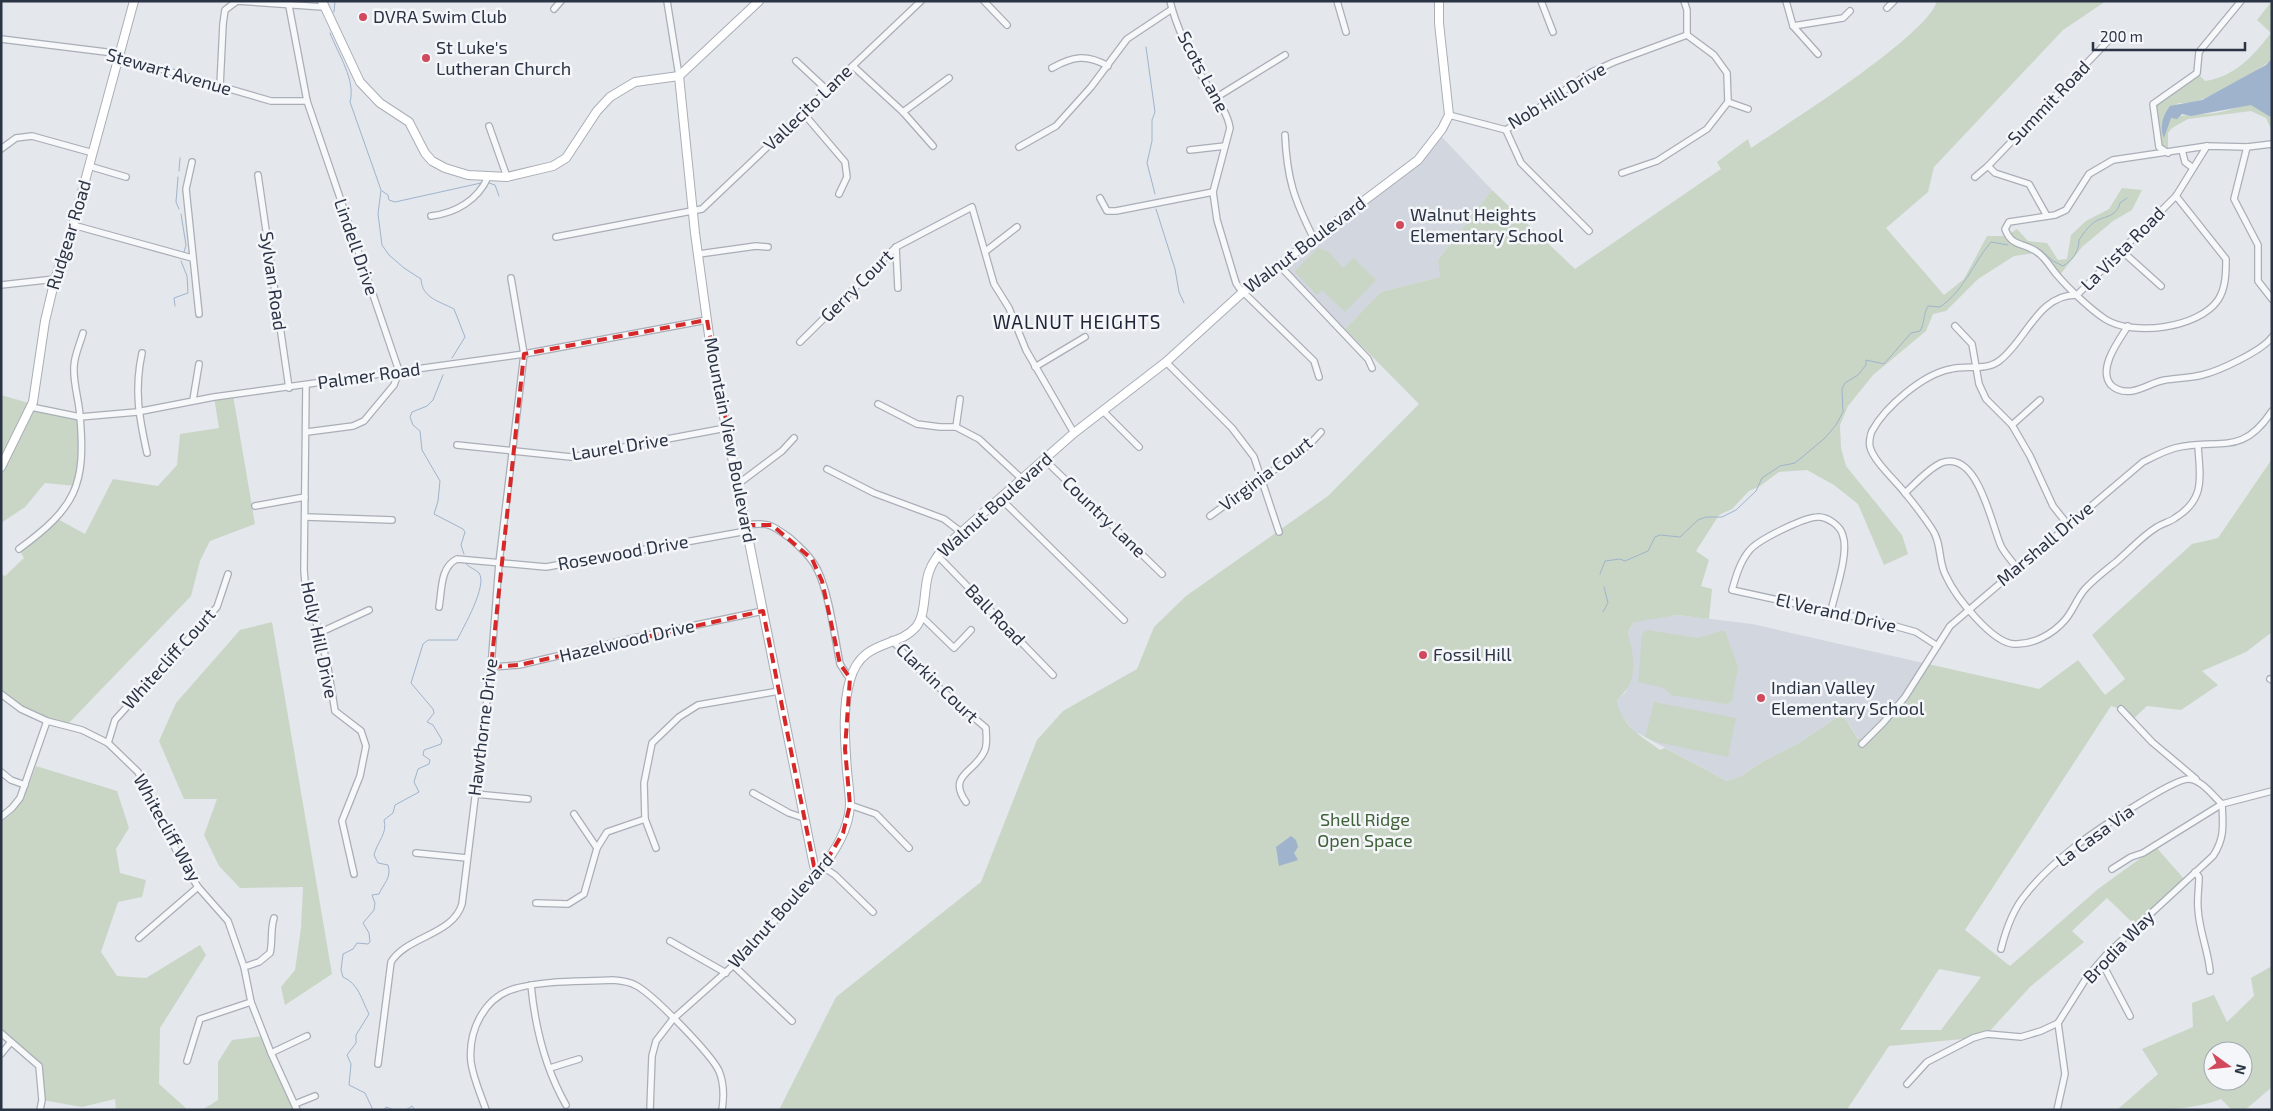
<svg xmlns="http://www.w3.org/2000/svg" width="2273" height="1111" font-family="'Exo 2',sans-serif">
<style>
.built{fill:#d2d6de}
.green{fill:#c9d6c5;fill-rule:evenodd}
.water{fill:#9fb4cc}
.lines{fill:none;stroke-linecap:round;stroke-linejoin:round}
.stream{stroke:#9fb4cc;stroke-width:1}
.street-casing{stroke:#a9aeb7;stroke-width:8}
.secondary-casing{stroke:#a9aeb7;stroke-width:10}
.street{stroke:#f7f8fa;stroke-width:5.5}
.secondary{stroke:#fff;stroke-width:8}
.marked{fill:none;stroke:#d62828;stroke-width:4;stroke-dasharray:10 6;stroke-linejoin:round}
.poi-dot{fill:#d1495b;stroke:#f4f6f9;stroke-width:2}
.labels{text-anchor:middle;stroke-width:5;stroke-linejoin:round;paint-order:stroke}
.poi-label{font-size:18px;fill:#2b3445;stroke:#f4f6f9;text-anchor:start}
.street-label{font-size:18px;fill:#2b3445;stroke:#f4f6f9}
.park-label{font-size:18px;fill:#3f6138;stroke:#f4f6f9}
.neighbourhood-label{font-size:19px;letter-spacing:1px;fill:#1d2536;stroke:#f4f6f9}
</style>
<rect width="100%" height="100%" fill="#e4e7ec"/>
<g class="built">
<path d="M1442 137 1492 190 1438 260 1440 277 1381 292 1345 329 1284 268 1317 239 1412 170 1423 160Z"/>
<path d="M1678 615 1752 624 1928 664 1905 697 1862 744 1842 714 1799 743 1764 761 1741 776 1727 781 1634 731 1619 713 1617 700 1626 692 1630 644 1628 632 1635 621Z"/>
</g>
<g class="green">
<path d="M1937 1H2106L2063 30 1934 167 1928 192 1886 228 1944 295 1964 279 1987 236H2006L2017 229 2028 241 2047 243 2058 260 2067 259 2071 235 2086 221 2109 209 2122 188 2142 190 2132 210 2113 221 2082 247 2059 276 2036 253 2014 256 1978 279 1946 311 1933 314 1926 331 1873 375 1848 406 1840 425 1841 448 1846 466 1902 535 1908 554 1884 565 1858 504 1834 485 1807 470 1779 472 1760 486 1749 491 1732 509 1719 515 1696 551 1709 560 1701 586 1712 589 1709 619 1678 615 1634 622 1628 632C1634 659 1640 679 1617 700 1621 726 1640 735 1660 750L1665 748 1727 781 1741 776 1764 761 1799 743 1842 714 1858 739H1867L1883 723 1928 664 2039 689 2078 660 2105 695 2125 679 2092 635 2192 544 2218 538 2272 459V632L2246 652 2202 671 2218 685 2181 710 2147 706 2132 720 2121 709 2111 706 1965 930 2010 966 2098 889 2156 847 2185 880 2137 927 2107 898 2072 931 2084 942 2030 987 1987 1034 1973 1038 1889 1046 1848 1108 1851 1110H779L836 997 981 882 1037 740 1063 711 1137 669 1154 627 1186 596 1328 496 1419 404 1345 329 1381 292 1440 277 1438 260 1492 190 1575 269 1721 169 1717 162 1748 139 1751 148C1787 124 1927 36 1937 1ZM1939 969 1981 977 1941 1030H1900Z"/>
<path d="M2272 1 2271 59C2261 71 2210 98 2194 102 2188 104 2184 103 2178 103L2171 118C2188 113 2207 116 2225 111 2234 109 2243 104 2252 105 2260 107 2265 114 2272 118V131L2266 118 2251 111 2188 119 2172 128 2168 133V153L2159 147 2153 104 2197 73 2205 81C2236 76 2253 56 2271 33L2257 20Z"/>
<path d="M1318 248 1329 252 1343 268 1354 258 1376 280 1345 312 1322 290 1317 295 1296 273 1295 271Z"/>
<path d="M1 395 32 404 31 407 80 417 82 469 77 486 45 483 25 507 1 523Z"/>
<path d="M233 395 255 524 210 541 200 561 191 596 66 726 21 709 1 694V574L5 576 24 558 19 549 56 518 85 534 113 479 158 486 177 465 180 434 219 428 214 397Z"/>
<path d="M272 622 332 974 285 1005 281 987 295 970 301 928 303 887 240 888 219 866 204 835 217 799H184L159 741 176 703 240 630Z"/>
<path d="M1647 630 1698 638 1721 631H1725L1738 667 1732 701 1727 704 1671 695 1664 688 1638 682 1642 634Z"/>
<path d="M1654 702 1736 718 1728 757 1656 742 1645 737Z"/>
<path d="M36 766 117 791 129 828 116 849 120 873 146 880 142 897 118 902 101 952 117 976 146 978 200 945 206 955 160 1028 159 1084 188 1110H116L115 1099 82 1107 42 1100 39 1066 1 1033V822C21 810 28 787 36 766Z"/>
<path d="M2272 966V1087L2245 1110H2232L2221 1099C2192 1111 2151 1110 2117 1110L2158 1074 2142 1049 2193 1027 2192 1003 2214 995 2227 1022 2254 996 2251 978ZM2213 1051H2243V1081H2213Z"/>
<path d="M264 1036 297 1110H202L218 1100V1062L232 1040Z"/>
</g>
<g class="water">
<path d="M2272 58V118L2251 105 2191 116 2182 114 2177 119 2171 118 2164 138C2159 127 2163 115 2170 106L2202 100 2266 65Z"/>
<path d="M1291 836 1296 840 1298 847 1294 853 1298 860 1279 866 1276 847Z"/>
</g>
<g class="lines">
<g class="stream">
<path d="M334 12 335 1"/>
<path d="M330 33C338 54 356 80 350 102L381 190 378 214 382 245 389 255 404 268 421 279C422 298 439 301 454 309L465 337 452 358"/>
<path d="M1146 47 1155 112 1152 120V141L1147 163 1155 194"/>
<path d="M179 171 180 158"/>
<path d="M178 177 176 202 179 209"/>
<path d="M489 183 495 185 499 196"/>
<path d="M382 191 388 195 389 200 395 202 481 183"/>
<path d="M1156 209 1175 269 1179 292 1184 303"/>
<path d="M181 214 186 245 184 252"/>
<path d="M2041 250 2053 261 2063 266C2073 260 2079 251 2079 240 2083 234 2087 228 2092 224 2102 215 2116 219 2120 203L2127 198"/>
<path d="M175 306 174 298 188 293 187 276 181 261"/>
<path d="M443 375 433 400 427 406 412 412 410 417 413 425 420 431 422 450 440 481 438 501 434 514 463 529 465 532 461 545 464 554"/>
<path d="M1600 574 1605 561 1620 559 1625 561 1648 551 1655 537 1660 535 1680 537 1698 520 1706 517H1722L1736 510 1756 491 1762 478 1780 466 1795 463 1825 438 1836 425 1843 412 1842 389 1845 383 1858 375 1866 365V360L1884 364 1911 333 1920 331C1925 323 1923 314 1928 306L1940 307C1964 291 1973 263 1991 242L2008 245"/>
<path d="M1603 612 1608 603 1604 587"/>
<path d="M373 1110 365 1093 349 1085 351 1064 347 1055 356 1043V1035L369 1014C361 999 359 984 343 977L341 970 343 954 353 949 357 943 368 944 370 942 369 933 363 923 374 910 375 903 372 895 379 894C383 884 392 878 388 865L378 863 374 855C377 842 388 833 384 820L393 813 395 805 419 792 414 782 418 769 429 764 430 760 423 755 424 750 441 744 442 740 433 725 427 722 434 713 433 709 411 683 423 644 428 640H457C463 628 488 585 479 573 475 569 470 568 466 564"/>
<path d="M384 1110 386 1107 394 1110"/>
<path d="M406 1110 412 1106 415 1110"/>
</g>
<g class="street-casing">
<g id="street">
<path d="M667 1 679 76"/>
<path d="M984 1 1007 25"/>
<path d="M1170 1C1175 23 1192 61 1204 80 1214 96 1227 110 1230 128L1213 192 1217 220 1236 283 1240 289 1314 361 1319 377"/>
<path d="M1337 1 1346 32"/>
<path d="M1541 1 1553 32"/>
<path d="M1786 1 1793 26 1818 54"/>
<path d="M289 6 307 101 399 371 394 385 364 421 353 426 307 432"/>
<path d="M1887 8 1894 1"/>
<path d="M554 9 561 1"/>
<path d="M1793 26 1843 18 1850 11"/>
<path d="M1 39 114 53 123 58 271 101H307"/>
<path d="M796 61 827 90"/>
<path d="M853 66 903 112 933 146"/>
<path d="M1052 68C1073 56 1087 54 1108 66"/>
<path d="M220 86 223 24 225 10 237 1 323 7"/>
<path d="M1217 97 1285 55"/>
<path d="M1728 102 1748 109"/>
<path d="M903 112 949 78"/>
<path d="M804 114 845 162 847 177 839 194"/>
<path d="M1449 115 1506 130 1590 73 1614 62 1687 35V10L1684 1"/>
<path d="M489 126 507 177"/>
<path d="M1506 130 1521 163 1589 231"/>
<path d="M1285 135C1287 179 1294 199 1313 237"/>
<path d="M1019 147 1056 126 1091 87 1127 39 1172 9"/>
<path d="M2247 147 2234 199 2258 245V281L2272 299"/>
<path d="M1 149 16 138 32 136 93 153"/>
<path d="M1190 150 1225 146"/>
<path d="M2182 150 2185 162 2193 168"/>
<path d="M2168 153 2159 147 2153 104 2197 73 2199 52 2241 1"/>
<path d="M192 162 186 189 199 314"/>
<path d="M89 166 126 177"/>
<path d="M1988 166 1995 173 2029 184 2047 216"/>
<path d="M1622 173 1657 161 1707 129 1728 102 1727 73 1714 55 1687 35"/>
<path d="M258 175 289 388"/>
<path d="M1975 177 1988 166 2109 40"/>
<path d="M2176 196 2226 259C2226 272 2226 288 2218 300 2199 328 2133 337 2105 319 2090 309 2069 289 2057 275 2051 268 2045 257 2037 252 2024 242 2012 248 2005 229L2009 222 2055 215 2066 210 2089 174 2113 160 2207 146 2247 147 2272 144"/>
<path d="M1100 198 1107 211H1116L1213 192"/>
<path d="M431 216C456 213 478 200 488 177"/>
<path d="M73 225 192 258"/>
<path d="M556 237 702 209 921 1"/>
<path d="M896 247 898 288"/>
<path d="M986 251 1017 227"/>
<path d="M2122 251 2161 286"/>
<path d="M699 254 756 246 768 247"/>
<path d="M1278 264 1368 359 1372 368"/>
<path d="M1 285 55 279"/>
<path d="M1955 326 1972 344 1979 384 1986 399 2012 425 2030 456 2053 506 2068 525"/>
<path d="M2128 326C2119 340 2097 369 2111 385 2117 391 2124 392 2132 391 2144 389 2153 382 2165 380 2177 378 2190 378 2202 375 2219 371 2262 351 2272 337"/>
<path d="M800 342 896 247 972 207 994 284 1009 308 1026 350 1074 433"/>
<path d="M142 353C134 390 139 417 147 453"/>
<path d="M1166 362 1232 428 1254 457 1279 532"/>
<path d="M1035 367 1085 337"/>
<path d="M306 385 304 570 305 582 327 662 335 711 361 731 366 746 360 776 342 821 354 874"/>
<path d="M193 400 199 364"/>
<path d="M878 404 917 424 940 427H956L979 439 1022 479"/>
<path d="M31 407 80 417 137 412 214 397 524 354 707 320"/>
<path d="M1103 411 1139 447"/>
<path d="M2012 425 2040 400"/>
<path d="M956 427 960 399"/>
<path d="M457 445 571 457 726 428"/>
<path d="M2198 446C2200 477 2206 499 2175 518 2170 522 2163 523 2157 527 2142 536 2129 551 2116 562 2106 570 2094 579 2085 589 2077 598 2073 611 2065 620 2053 634 2033 645 2014 644 1992 643 1955 596 1946 576 1938 562 1942 543 1932 529 1924 517 1915 505 1905 493 1896 481 1874 462 1870 447 1869 443 1870 435 1872 431 1885 407 1923 374 1951 369 1966 365 1986 371 1999 361 2026 341 2038 294 2077 295L2176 196 2207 146"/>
<path d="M1045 460 1162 574"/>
<path d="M827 469 874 493 944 519 961 532"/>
<path d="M738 484 782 451 794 438"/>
<path d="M1905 493C1916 483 1928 469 1941 463 1978 449 1991 524 2001 546 2005 554 2012 561 2017 568"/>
<path d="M1001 499 1124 620"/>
<path d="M255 506 305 497"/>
<path d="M1210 516 1310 444 1321 432"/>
<path d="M306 517 392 520"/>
<path d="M746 525C770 522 772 525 791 539 801 548 812 558 818 571 829 594 835 638 840 664L847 675 850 678"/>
<path d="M19 549C76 507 86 486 80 416 79 400 73 383 74 367 74 356 80 344 83 333"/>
<path d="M937 555 1053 675"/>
<path d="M439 607C442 590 440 567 457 559L546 567 747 531"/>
<path d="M1831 611C1835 592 1849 554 1843 536 1841 526 1827 516 1817 517 1803 518 1757 540 1749 551 1740 562 1736 576 1732 590L1888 624 1916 632 1936 645"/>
<path d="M921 616 954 648 971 630"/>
<path d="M319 633 369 610"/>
<path d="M892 640 922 673 986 728C986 737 988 745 984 752 974 773 947 775 966 802"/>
<path d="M491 667 519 665 634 638 763 611"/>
<path d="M2270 679 2272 680"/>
<path d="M1 694 21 709 47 721 82 730 108 743 138 772 181 860 198 887 228 921 244 967 251 1002 271 1053 297 1110"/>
<path d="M2121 709 2152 742 2196 779"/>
<path d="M108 743 115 720 217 607 228 574"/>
<path d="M1862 744 1883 723 1905 697 1950 626 2143 462C2153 457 2164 451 2175 448 2219 437 2241 458 2272 411"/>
<path d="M1 772 11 780 25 785"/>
<path d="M753 793 789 813 804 818"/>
<path d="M475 794 528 799"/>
<path d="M850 805 876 814 909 848"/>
<path d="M574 814 597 848 607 832 645 819"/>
<path d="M1 817 12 808 20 798 47 721"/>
<path d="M656 848 645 819 644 783 652 743 679 717 698 705 779 691"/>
<path d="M416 853 467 858"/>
<path d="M823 867 835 875 873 912"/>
<path d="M2112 869 2131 857 2143 853 2222 804 2272 791"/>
<path d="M2195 872 2199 877C2199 887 2197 898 2198 909 2199 930 2208 950 2210 971"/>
<path d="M536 903 568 904 584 894 597 848"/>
<path d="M139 938 198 887"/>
<path d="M670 941 726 973"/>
<path d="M2001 949C2006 929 2013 909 2026 894 2039 877 2056 862 2072 849 2088 836 2173 778 2189 779 2202 780 2213 796 2222 804"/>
<path d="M2101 961 2130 1016"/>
<path d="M734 966 792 1021"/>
<path d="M244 967 259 962 270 953C273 941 270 930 274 918"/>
<path d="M531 985C535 1027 545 1068 566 1105"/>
<path d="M1 1033 39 1066 42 1100 40 1110"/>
<path d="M271 1053 307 1036"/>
<path d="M1 1054 10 1043"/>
<path d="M187 1061 200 1019 251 1002"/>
<path d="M378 1064 391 962C407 936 453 935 462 904L491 667 499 563 524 354 511 278"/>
<path d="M550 1068 579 1059"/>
<path d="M1907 1084 1927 1062 1973 1038 1987 1034 2021 1037 2041 1031 2058 1023"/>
<path d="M295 1104 315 1096"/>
<path d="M486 1110C481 1095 473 1078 471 1062 468 1031 484 996 517 988 547 980 582 982 613 980 620 981 628 981 635 985 652 993 711 1054 719 1071 724 1083 724 1097 722 1110"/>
<path d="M650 1110 652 1056 656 1041 673 1019 736 963 819 873"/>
<path d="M2057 1110 2065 1074 2058 1023 2087 977 2106 955 2213 856C2225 838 2223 825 2222 804"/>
</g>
</g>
<g class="secondary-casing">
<g id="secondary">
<path d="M322 1 360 82 380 103 409 122 425 153 432 161 445 168 468 175 507 177 553 166 566 158 597 111 610 97 635 82 679 76 759 1"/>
<path d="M679 76 695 233 712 357 814 866 819 873C833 853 849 831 850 805 850 794 848 782 847 771 845 742 842 707 850 680 862 638 897 649 916 627 927 613 923 588 929 572 933 560 940 552 948 544L1074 433 1166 362 1243 292 1418 160 1442 129 1449 115 1439 23V1"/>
<path d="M1 467 33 402 45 321 55 279 73 225 134 1"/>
</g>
</g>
<use href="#street" class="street"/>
<use href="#secondary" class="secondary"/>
</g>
<path class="marked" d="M707 320 746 525H772L812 559 822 581 840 664 850 678 845 749 850 805 843 833 819 873 814 866 763 611 519 665 491 667 524 354Z"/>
<g class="poi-dot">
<circle cx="363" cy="17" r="5"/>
<circle cx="426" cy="58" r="5"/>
<circle cx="1400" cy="225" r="5"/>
<circle cx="1423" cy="655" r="5"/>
<circle cx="1761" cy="698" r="5"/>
</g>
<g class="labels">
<g class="poi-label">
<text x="373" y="23">DVRA Swim Club</text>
<text x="436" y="54">St Luke's<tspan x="436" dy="21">Lutheran Church</tspan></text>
<text x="1410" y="221">Walnut Heights<tspan x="1410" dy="21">Elementary School</tspan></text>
<text x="1433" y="661">Fossil Hill</text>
<text x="1771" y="694">Indian Valley<tspan x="1771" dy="21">Elementary School</tspan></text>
</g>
<g class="street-label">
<text transform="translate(169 72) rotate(16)" y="6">Stewart Avenue</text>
<text transform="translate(1203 72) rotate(62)" y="6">Scots Lane</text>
<text transform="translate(1557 96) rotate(-31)" y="6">Nob Hill Drive</text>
<text transform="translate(2049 103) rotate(-46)" y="6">Summit Road</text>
<text transform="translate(808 108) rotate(-44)" y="6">Vallecito Lane</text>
<text transform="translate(69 235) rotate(-73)" y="6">Rudgear Road</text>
<text transform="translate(1305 245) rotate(-37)" y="6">Walnut Boulevard</text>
<text transform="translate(356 247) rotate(71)" y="6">Lindell Drive</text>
<text transform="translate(2123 249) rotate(-45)" y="6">La Vista Road</text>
<text transform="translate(273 281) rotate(82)" y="6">Sylvan Road</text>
<text transform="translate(857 286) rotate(-45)" y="6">Gerry Court</text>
<text transform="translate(369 376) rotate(-8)" y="6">Palmer Road</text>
<text transform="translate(730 440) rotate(79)" y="6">Mountain View Boulevard</text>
<text transform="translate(620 447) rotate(-9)" y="6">Laurel Drive</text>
<text transform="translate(1266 474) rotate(-37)" y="6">Virginia Court</text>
<text transform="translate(995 505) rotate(-42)" y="6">Walnut Boulevard</text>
<text transform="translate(1104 517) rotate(44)" y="6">Country Lane</text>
<text transform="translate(2045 544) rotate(-40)" y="6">Marshall Drive</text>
<text transform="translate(623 553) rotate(-10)" y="6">Rosewood Drive</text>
<text transform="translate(1836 613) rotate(13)" y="6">El Verand Drive</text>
<text transform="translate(995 615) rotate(46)" y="6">Ball Road</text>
<text transform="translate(319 640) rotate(78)" y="6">Holly Hill Drive</text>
<text transform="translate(627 641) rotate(-13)" y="6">Hazelwood Drive</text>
<text transform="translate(169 659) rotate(-48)" y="6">Whitecliff Court</text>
<text transform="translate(937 683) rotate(44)" y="6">Clarkin Court</text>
<text transform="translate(483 727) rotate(-83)" y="6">Hawthorne Drive</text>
<text transform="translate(167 828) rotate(61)" y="6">Whitecliff Way</text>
<text transform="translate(2095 836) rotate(-36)" y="6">La Casa Via</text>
<text transform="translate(781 911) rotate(-48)" y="6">Walnut Boulevard</text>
<text transform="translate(2119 947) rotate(-46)" y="6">Brodia Way</text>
</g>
<g class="park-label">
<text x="1365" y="826">Shell Ridge<tspan x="1365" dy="21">Open Space</tspan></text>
</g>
<g class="neighbourhood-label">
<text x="1077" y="329">WALNUT HEIGHTS</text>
</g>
</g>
<rect width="2273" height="1111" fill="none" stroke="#2b3445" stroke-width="5"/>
<g transform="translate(2228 1066) rotate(105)"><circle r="24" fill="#f4f6f9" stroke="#a4a8b1"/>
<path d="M0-4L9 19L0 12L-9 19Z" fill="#d1495b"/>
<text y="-8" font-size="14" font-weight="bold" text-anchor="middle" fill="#2b3445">N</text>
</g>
<path d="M2093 42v8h152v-8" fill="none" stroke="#2b3445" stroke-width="2.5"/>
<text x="2100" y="42" font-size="15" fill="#2b3445" stroke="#f4f6f9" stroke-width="4" paint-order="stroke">200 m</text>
</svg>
